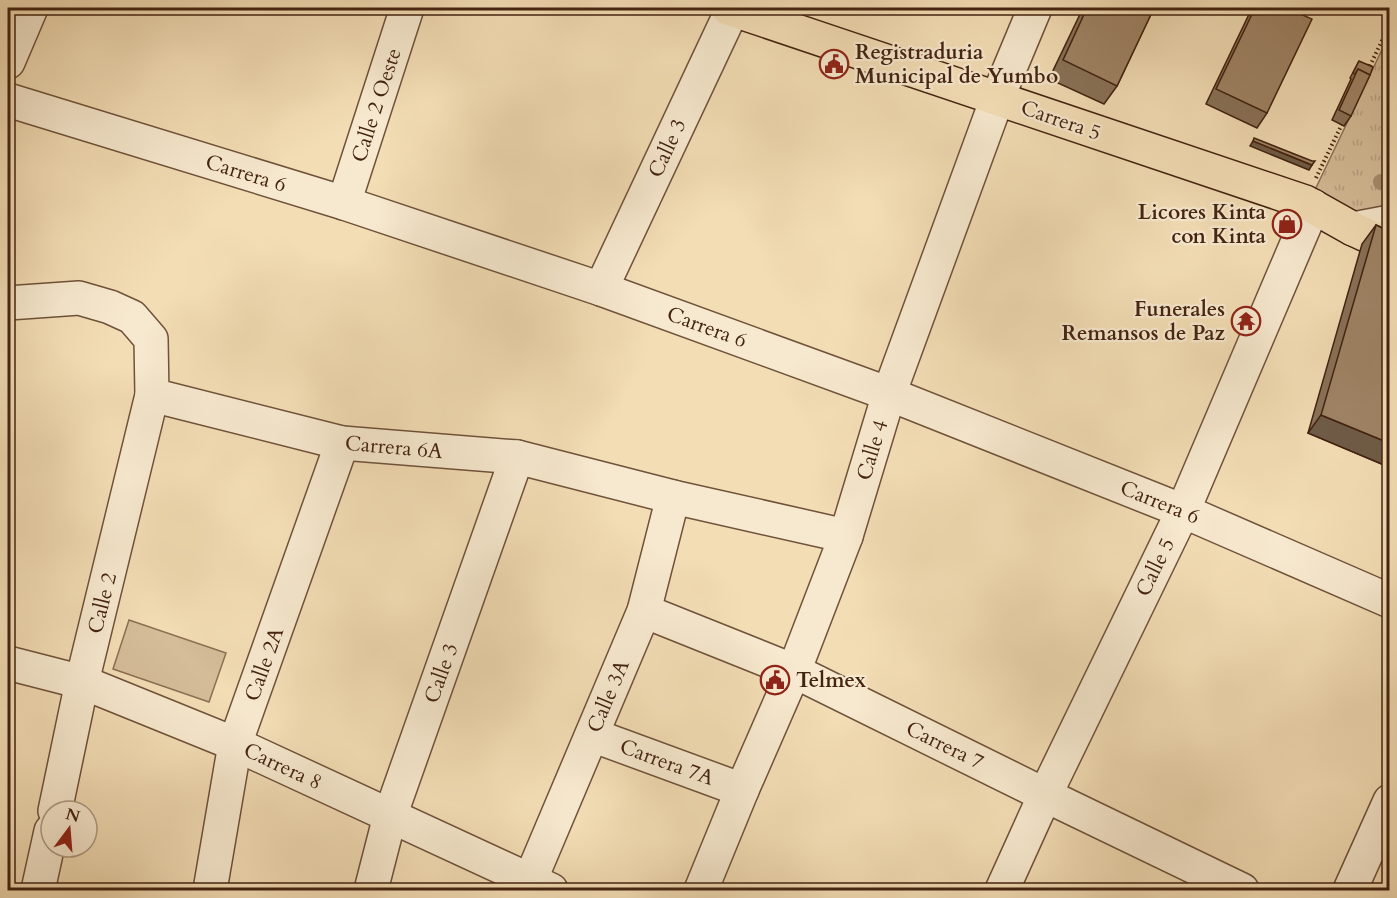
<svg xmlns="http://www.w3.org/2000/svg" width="1397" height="898" font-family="Cardo,serif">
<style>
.grass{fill:url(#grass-tufts);stroke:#8c7055;stroke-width:1.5}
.garden{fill:#d5bd99;stroke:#8c7055;stroke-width:1.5}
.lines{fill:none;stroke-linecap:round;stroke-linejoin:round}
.minor-casing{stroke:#6f523a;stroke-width:36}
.major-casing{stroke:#432311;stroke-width:36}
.path{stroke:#432311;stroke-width:4;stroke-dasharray:1.5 3;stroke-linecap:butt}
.minor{stroke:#f7e9cf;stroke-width:33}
.major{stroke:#f3ddb5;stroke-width:33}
.tree{fill:#a78c6e}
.wall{fill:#897258;stroke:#432311;stroke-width:1.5}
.shaded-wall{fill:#6f5c47;stroke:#432311;stroke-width:1.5}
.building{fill:#9f8466;stroke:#432311;stroke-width:1.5}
.labels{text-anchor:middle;stroke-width:4.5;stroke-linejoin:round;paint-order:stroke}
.poi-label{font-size:21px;font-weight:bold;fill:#432311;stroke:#f7e9cf;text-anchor:start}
.street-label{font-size:21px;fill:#432311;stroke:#f7e9cf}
</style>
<defs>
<pattern id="grass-tufts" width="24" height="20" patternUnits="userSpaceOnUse" patternTransform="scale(1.5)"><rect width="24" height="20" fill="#d5bd99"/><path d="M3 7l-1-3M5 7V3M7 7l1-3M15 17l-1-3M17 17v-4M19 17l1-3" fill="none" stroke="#b8a283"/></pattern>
</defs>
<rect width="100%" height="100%" fill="#f3ddb5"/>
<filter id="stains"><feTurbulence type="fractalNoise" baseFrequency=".00333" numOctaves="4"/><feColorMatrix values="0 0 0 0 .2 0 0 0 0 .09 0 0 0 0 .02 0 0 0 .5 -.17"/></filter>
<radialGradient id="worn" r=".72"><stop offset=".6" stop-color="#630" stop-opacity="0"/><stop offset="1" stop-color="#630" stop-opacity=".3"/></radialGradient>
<path class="grass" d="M1389 35V205L1365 216 1313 194Z"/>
<path class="garden" d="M129 620 226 653 209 702 113 669Z"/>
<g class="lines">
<g class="minor-casing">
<g id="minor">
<path d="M8 62 31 8"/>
<path d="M8 100 344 203 601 289 889 394 1183 511 1390 601"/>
<path d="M344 203 407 8"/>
<path d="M1353 229 1390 222"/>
<path d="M601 289 733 8"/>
<path d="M8 303 79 298 110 307 132 317 151 339 152 395 342 443 517 457 673 497 846 536"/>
<path d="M644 611 794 671 1045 795 1242 890"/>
<path d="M8 663 82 682 235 744 551 890"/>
<path d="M592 735 742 790"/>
<path d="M55 811 82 682 152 395"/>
<path d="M38 890 51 831"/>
<path d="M210 890 235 744 342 443"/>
<path d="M371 890 390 816 517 457"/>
<path d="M526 890 644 611 673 497"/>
<path d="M701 890 742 790 794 671 846 536 889 394 997 99 1035 8"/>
<path d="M1002 890 1045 795 1183 511 1313 206"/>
<path d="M1350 890 1390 801"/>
</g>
</g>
<g class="major-casing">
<path id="major" d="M728 8 1305 202 1353 229 1390 246"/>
</g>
<g class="path">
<path d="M1368 70 1390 24"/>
<path d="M1316 178 1344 120"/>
</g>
<use href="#minor" class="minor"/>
<use href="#major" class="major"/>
</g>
<circle class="tree" cx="1381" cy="182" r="8"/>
<g class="wall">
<path d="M1083 8H1154L1117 86 1104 104 1049 79Z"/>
<path d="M1252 8H1287L1267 113 1257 128 1206 104Z"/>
<path d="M1383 8H1389V19L1380 14Z"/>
<path d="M1359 61 1351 116 1344 126 1332 120 1351 79 1350 78Z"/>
<path d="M1376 225 1389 231V467L1308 433 1362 244Z"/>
</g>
<g class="shaded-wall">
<path d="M1253 141 1312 165 1309 170 1250 146Z"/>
<path d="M1321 415 1389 443V467L1308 433Z"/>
</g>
<g class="building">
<path d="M1087 8H1154L1117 86 1063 60Z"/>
<path d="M1255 8H1287L1312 19 1267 113 1216 89Z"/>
<path d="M1384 8H1389V12L1383 9Z"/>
<path d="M1359 61 1373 67 1370 75 1358 69 1355 74 1353 73Z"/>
<path d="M1358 69 1370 75 1351 116 1339 110Z"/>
<path d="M1254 138 1312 161H1315L1312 165 1253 141Z"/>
<path d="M1376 225 1389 231V443L1321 415Z"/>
</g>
<defs>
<g id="civic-ring" transform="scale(1.5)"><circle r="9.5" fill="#f7e9cf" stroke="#8f2418" stroke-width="1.5"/><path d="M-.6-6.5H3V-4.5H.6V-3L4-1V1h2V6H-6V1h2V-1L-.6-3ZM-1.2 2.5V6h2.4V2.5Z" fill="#8f2418"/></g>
<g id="shop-ring" transform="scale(1.5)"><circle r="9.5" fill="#f7e9cf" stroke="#8f2418" stroke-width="1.5"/><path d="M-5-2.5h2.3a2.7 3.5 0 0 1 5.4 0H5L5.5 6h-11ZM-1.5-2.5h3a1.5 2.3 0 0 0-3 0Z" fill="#8f2418"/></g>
<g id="temple-ring" transform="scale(1.5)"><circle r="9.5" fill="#f7e9cf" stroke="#8f2418" stroke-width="1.5"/><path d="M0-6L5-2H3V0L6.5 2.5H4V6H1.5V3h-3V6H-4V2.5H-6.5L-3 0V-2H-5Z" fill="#8f2418"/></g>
</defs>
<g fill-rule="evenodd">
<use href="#civic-ring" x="834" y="64"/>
<use href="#shop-ring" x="1287" y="224"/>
<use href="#temple-ring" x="1246" y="321"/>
<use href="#civic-ring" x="775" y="680"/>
</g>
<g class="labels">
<g class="poi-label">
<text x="855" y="59">Registraduria<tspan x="855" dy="24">Municipal de Yumbo</tspan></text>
<text x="1266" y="219" text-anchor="end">Licores Kinta<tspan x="1266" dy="24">con Kinta</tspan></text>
<text x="1225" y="316" text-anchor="end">Funerales<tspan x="1225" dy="24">Remansos de Paz</tspan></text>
<text x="796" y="687">Telmex</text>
</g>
<g class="street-label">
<text transform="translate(376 105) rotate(-72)" y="7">Calle 2 Oeste</text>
<text transform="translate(1061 120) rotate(19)" y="7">Carrera 5</text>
<text transform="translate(667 148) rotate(-65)" y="7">Calle 3</text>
<text transform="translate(246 173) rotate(17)" y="7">Carrera 6</text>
<text transform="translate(707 327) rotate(20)" y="7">Carrera 6</text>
<text transform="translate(394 447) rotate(5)" y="7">Carrera 6A</text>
<text transform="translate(872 450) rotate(-73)" y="7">Calle 4</text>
<text transform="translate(1160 502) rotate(22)" y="7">Carrera 6</text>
<text transform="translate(1155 567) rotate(-64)" y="7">Calle 5</text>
<text transform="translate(102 603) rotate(-76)" y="7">Calle 2</text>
<text transform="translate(264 664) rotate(-70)" y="7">Calle 2A</text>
<text transform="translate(441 673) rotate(-70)" y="7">Calle 3</text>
<text transform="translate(608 696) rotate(-67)" y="7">Calle 3A</text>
<text transform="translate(945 745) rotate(26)" y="7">Carrera 7</text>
<text transform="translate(667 762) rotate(20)" y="7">Carrera 7A</text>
<text transform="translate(283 766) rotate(25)" y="7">Carrera 8</text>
</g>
</g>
<rect width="1397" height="898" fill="none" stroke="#f3ddb5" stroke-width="30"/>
<rect x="9" y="9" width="1379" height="880" fill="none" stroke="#432311" stroke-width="3"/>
<rect x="15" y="15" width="1367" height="868" fill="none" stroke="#432311" stroke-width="1.5"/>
<g transform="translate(69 829) rotate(16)"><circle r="28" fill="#f7e9cf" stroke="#af9a83" stroke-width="1.5"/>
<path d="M0-4.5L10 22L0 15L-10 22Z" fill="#8f2418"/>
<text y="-9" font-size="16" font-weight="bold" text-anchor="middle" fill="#432311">N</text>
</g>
<rect width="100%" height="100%" filter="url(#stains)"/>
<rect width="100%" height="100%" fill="url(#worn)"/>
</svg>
